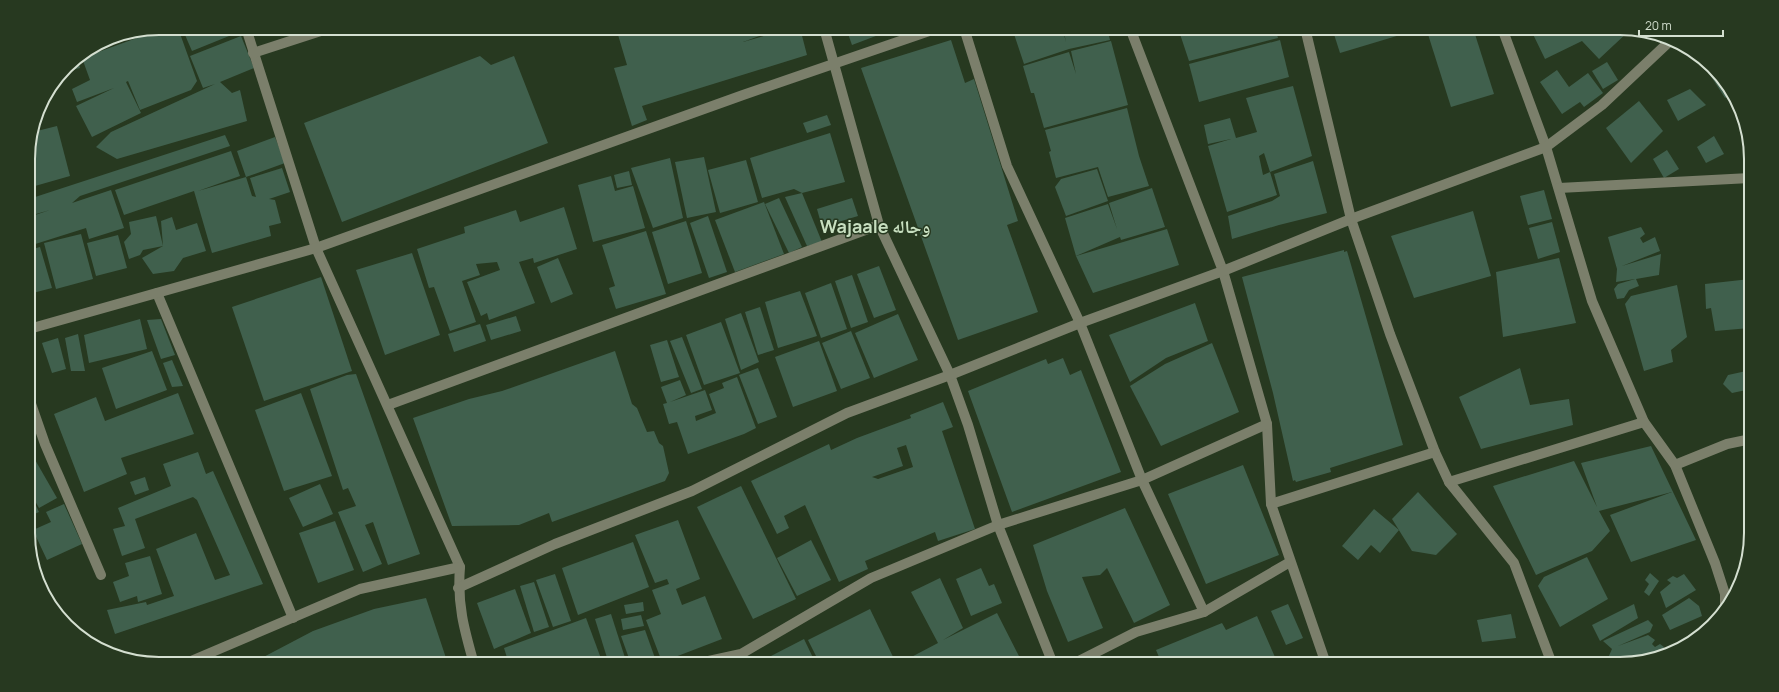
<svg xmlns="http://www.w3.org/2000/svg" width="1779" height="692" font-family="Manrope,'Noto Naskh Arabic',sans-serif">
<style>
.building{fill:#40604d;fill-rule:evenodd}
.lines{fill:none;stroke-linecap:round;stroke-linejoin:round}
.minor{stroke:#7b7f6b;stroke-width:10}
.labels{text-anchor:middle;stroke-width:3;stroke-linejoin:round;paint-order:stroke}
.district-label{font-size:18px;font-weight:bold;fill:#c8dfc0;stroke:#273920}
.rim{fill:none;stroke:#d4dfd0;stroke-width:2}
</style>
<rect width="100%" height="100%" fill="#273920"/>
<g class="building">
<path d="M164 28H178L197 81 191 90 140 110 128 81 126 82 141 113 92 137 76 106 114 88 77 102 72 89 90 80 82 58Z"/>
<path d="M182 28H237L239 32 192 51Z"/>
<path d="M616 28H760L762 35 743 42 791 28H800L807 55 642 106 647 120 632 126 614 68 627 65Z"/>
<path d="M846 28H897L852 45Z"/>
<path d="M1012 28H1062L1066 42 1063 28H1107L1110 40 1069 49 1024 64Z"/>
<path d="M1178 28H1275L1278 38 1189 61Z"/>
<path d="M1332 28H1398L1400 35 1340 53Z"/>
<path d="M1426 28H1473L1494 94 1451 107Z"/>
<path d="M1530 28H1620L1630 30 1599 59 1582 41 1545 59Z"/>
<path d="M131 34 119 39 118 36 124 35Z"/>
<path d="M241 36 254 68 220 82 232 93 240 90 247 121 117 159 96 147 111 132 215 84 203 88 190 56Z"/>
<path d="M114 37 116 42 85 54V53L109 38Z"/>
<path d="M951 40 965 83 974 79 1018 221 1007 225 1038 312 958 340 861 68Z"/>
<path d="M1280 40 1289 77 1199 102 1189 64Z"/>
<path d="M1111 41 1128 105 1044 128 1034 93H1031L1023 66 1069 52 1076 74 1071 51Z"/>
<path d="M1696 53 1724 79 1730 95 1725 98Z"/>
<path d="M480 56 491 65 514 56 548 143 342 222 304 123Z"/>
<path d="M77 58 80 68 64 72 73 61Z"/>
<path d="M1607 62 1618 80 1603 89 1592 71Z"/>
<path d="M1557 70 1569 87 1588 73 1603 93 1584 107 1580 102 1562 114 1540 82Z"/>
<path d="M1293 86 1312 156 1270 172 1264 153 1259 156 1263 175 1270 172 1277 195 1227 212 1208 146 1231 139 1208 144 1204 125 1230 118 1236 138 1257 132 1246 98Z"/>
<path d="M1690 89 1706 105 1678 121 1667 100Z"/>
<path d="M1639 101 1663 131 1631 163 1606 128Z"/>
<path d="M1127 108 1139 156 1149 186 1108 197 1098 167 1056 178 1049 152 1051 151 1045 130Z"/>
<path d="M827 115 831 125 807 133 803 123Z"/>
<path d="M57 126 70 176 28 188V151L33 132Z"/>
<path d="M830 133 845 182 802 193 794 189 762 198 750 158Z"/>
<path d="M225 135 230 146 80 196 72 203 111 190 124 228 89 239 86 228 29 246V217L50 210 29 216V199Z"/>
<path d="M1714 136 1724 154 1706 163 1697 147Z"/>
<path d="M275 137 285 163 246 177 237 151Z"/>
<path d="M1667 150 1679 169 1664 178 1653 159Z"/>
<path d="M231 151 240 176 198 191 246 177 252 196 256 197 250 178 282 168 290 192 269 199 275 200 281 223 269 226 271 236 212 253 194 191 124 215 115 190Z"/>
<path d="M704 157 716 212 687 218 675 162Z"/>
<path d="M670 158 683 218 653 228 631 168Z"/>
<path d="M746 160 758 202 720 213 708 170Z"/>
<path d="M1313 161 1327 213 1279 225 1232 239 1228 216 1272 201 1280 196 1274 174Z"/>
<path d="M1097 169 1108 201 1066 216 1055 187 1061 179Z"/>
<path d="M629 171 632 185 617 188 614 175Z"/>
<path d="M611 176 615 191 633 186 645 228 593 242 578 185Z"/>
<path d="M1152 188 1165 227 1121 240 1120 237 1076 256 1065 218 1108 204 1117 229 1109 203Z"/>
<path d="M1544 190 1552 219 1528 225 1520 196Z"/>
<path d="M802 193 822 242 807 246 785 197Z"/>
<path d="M779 198 802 247 789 253 765 204Z"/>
<path d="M852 198 858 216 822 227 817 209Z"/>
<path d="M764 202 784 254 735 272 715 220Z"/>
<path d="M564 207 577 249 534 263 533 258 519 262 535 303 489 320 487 313 481 316 467 282 500 270 497 262 476 264 480 275 462 281 476 322 450 331 434 287 429 288 417 249 465 233 464 227 516 210 520 222Z"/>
<path d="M1473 211 1491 276 1414 298 1391 236Z"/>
<path d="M156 216 163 246 161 221 172 217 176 230 197 223 206 251 183 258 174 271 153 274 142 258 163 246 143 250 140 255 129 259 124 242 131 234 129 222Z"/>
<path d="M708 216 727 272 709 278 690 223Z"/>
<path d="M686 221 702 273 668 284 652 232Z"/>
<path d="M1552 222 1560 252 1538 259 1529 228Z"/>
<path d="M1641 227 1645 234 1640 238 1643 243 1655 237 1660 251 1622 266 1661 254 1659 275 1636 279 1639 286 1629 290 1624 298 1617 299 1614 289 1618 284 1635 279 1616 282 1617 269 1608 237Z"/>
<path d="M1167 229 1179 265 1093 293 1076 256Z"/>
<path d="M646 231 666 294 616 309 609 288 615 286 602 245Z"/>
<path d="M81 234 93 279 56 289 44 243Z"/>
<path d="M118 235 127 268 96 276 87 243Z"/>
<path d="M40 247 52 288 29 294V250Z"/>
<path d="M1344 250V252L1347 251 1403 445 1330 468 1331 472 1296 482 1295 480 1293 481 1273 393 1242 277Z"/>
<path d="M412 253 440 335 385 355 356 270Z"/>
<path d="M558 258 573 294 551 303 537 267Z"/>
<path d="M1559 258 1576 323 1503 337 1496 272Z"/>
<path d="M879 266 896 310 874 318 857 274Z"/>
<path d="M852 275 868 322 851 328 835 281Z"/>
<path d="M321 277 352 371 264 401 232 307Z"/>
<path d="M1750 279V328L1715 331 1711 308 1706 309 1705 284Z"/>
<path d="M831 283 847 329 821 338 805 293Z"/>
<path d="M1677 285 1687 337 1671 350 1673 362 1644 371 1625 304 1631 296Z"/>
<path d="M800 291 817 336 778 348 765 302Z"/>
<path d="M1195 303 1208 341 1166 358 1130 382 1109 335Z"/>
<path d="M760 307 774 350 758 355 745 312Z"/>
<path d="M741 313 759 362 741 370 725 319Z"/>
<path d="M898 314 918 360 874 378 855 333Z"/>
<path d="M516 316 521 331 491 340 486 325Z"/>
<path d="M140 319 147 349 89 363 84 335Z"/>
<path d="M161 319 175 355 161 359 147 320Z"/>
<path d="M721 322 740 373 704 385 686 335Z"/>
<path d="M480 324 486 341 454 352 448 334Z"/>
<path d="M851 331 870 378 841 389 822 343Z"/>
<path d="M78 334 85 371H71L65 338Z"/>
<path d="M682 337 702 389 691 393 670 341Z"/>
<path d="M58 338 66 369 52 373 42 343Z"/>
<path d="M667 340 679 377 661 382 650 345Z"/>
<path d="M819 341 837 391 793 407 775 357Z"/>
<path d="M1212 343 1239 412 1161 446 1130 386 1165 364Z"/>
<path d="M152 351 167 390 116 409 102 368Z"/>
<path d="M615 351 632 404 637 408 647 432 654 431 659 443 663 446 669 473 665 481 552 522 549 513 519 525 452 526 413 418 469 399 502 391Z"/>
<path d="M1063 358 1070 375 1081 370 1121 472 1012 512 968 391 1046 359 1048 364Z"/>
<path d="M172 360 183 386 172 387 163 363Z"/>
<path d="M758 368 777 417 758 424 739 375Z"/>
<path d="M1520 368 1530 405 1569 399 1573 425 1481 449 1459 397Z"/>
<path d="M1751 370V389L1732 393 1723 384 1728 375Z"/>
<path d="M356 374 420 554 388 565 373 522 365 525 382 564 363 572 338 512 356 506 348 488 343 490 310 389 347 375Z"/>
<path d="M737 377 756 428 744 434 688 454 677 422 669 424 663 404 667 403 661 387 680 380 686 395 670 402 705 390 712 410 695 416 696 421 716 413 709 394 724 388 722 383Z"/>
<path d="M178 393 194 434 121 458 127 474 84 492 54 414 96 397 105 421Z"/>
<path d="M301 393 332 476 284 491 255 410Z"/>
<path d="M943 402 953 427 942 431 975 529 938 541 935 532 865 561 868 569 839 582 805 505 784 516 789 528 777 534 751 481 829 444 831 450 857 438 911 418 910 415ZM906 445 913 467 878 479 872 477 903 466 897 448Z"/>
<path d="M1651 446 1696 540 1631 562 1610 515 1672 492 1599 511 1610 531 1592 551 1536 575 1493 486 1574 461 1597 507 1581 463Z"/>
<path d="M198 452 206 474 213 471 263 584 115 634 107 610 146 602 147 605 174 596 156 549 196 533 215 580 230 575 197 500 193 497 135 519 145 548 122 556 113 529 125 526 118 508 171 486 163 464Z"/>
<path d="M34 458 57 498 39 508 30 492V461Z"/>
<path d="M1243 465 1279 555 1206 584 1168 494Z"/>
<path d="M145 477 149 490 135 495 130 482Z"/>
<path d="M320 484 333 514 303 527 289 498Z"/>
<path d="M741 486 796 599 753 619 697 507Z"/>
<path d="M1418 492 1457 534 1436 555 1412 551 1392 519Z"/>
<path d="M30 493 39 512 30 516Z"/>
<path d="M64 504 82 544 47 560 33 530 51 522 46 512Z"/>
<path d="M1125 508 1170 605 1134 623 1107 568 1100 575 1082 577 1103 628 1068 642 1047 591 1033 545Z"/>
<path d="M1374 509 1399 530 1380 553 1371 545 1358 560 1342 546Z"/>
<path d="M678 520 700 579 676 589 682 605 705 596 722 639 662 662 646 620 661 614 652 590 669 584 667 579 655 583 635 535Z"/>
<path d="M335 521 354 570 318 583 299 533Z"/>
<path d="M811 540 831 580 797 596 777 558Z"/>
<path d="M633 542 649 587 578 615 562 568Z"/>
<path d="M150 556 162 594 138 602 137 596 120 602 113 582 129 576 125 563Z"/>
<path d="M1587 557 1608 599 1560 627 1538 586 1544 577Z"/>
<path d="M981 568 989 586 994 584 1002 603 971 616 956 579Z"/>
<path d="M1650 573 1659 581 1649 596 1644 592 1649 584 1645 580Z"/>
<path d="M555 574 571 621 553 627 536 580Z"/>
<path d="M1684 574 1696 590 1666 608 1660 592 1671 583 1667 580 1673 576 1677 578Z"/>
<path d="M940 578 963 628 943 640 997 613 1021 660 1014 664H898L938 643 911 592Z"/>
<path d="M534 582 549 627 534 632 520 586Z"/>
<path d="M515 589 531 633 494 649 477 603Z"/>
<path d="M426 598 448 664H390L388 659 376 664H250L313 631 374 609Z"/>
<path d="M1689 598 1699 606 1702 616 1670 630 1662 615Z"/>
<path d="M643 602 644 611 626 614 624 605Z"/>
<path d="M1288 604 1303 638 1286 645 1271 611Z"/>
<path d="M1634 604 1638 618 1600 641 1592 625Z"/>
<path d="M870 609 895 661 890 664H820L808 640Z"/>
<path d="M611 614 627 664H609L595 619Z"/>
<path d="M1511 614 1516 638 1482 642 1477 620Z"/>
<path d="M641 615 644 626 623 630 621 619Z"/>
<path d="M1257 616 1278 664H1162L1156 650 1222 623 1226 630Z"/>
<path d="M586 618 603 664H509L504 648Z"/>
<path d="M1648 620 1653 625 1650 632 1618 646 1648 635 1655 640 1652 644 1655 647 1660 644 1664 647 1660 654 1625 664H1610L1608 658 1612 649 1603 641Z"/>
<path d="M645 630 656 661 647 664H631L621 636Z"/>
<path d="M804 639 816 664H775L771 656Z"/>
</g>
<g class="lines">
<g class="minor">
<path d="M246 28 316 248 460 567C457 604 464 629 474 664"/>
<path d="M824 28 879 225 950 375 968 425 998 525 1053 664"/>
<path d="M964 28 1007 166 1080 323 1142 480 1204 612"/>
<path d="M1130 28 1223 271 1267 424 1271 504 1326 664"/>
<path d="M1305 28 1351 219 1390 334 1435 452 1449 482 1514 563 1552 664"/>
<path d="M1502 28 1546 147 1592 301 1644 422 1675 465 1715 563 1725 594V610"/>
<path d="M253 53 330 28"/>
<path d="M1559 188 1750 178"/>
<path d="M157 293 293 618"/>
<path d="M29 329 316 248 743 95 938 28"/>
<path d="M30 401 45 444 101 575"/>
<path d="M388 405 879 225"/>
<path d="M1675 465 1727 444 1751 439"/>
<path d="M1449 482 1644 422"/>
<path d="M1271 504 1435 452"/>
<path d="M458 588 555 544 692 491 847 413 950 375 1080 323 1223 271 1351 219 1546 147 1602 105 1671 40"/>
<path d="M184 664 360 589 460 567"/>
<path d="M695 664 741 654 871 578 998 525 1142 480 1267 424"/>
<path d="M1073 664 1136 632 1204 612 1290 562"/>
</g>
</g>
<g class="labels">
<g class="district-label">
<text x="875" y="233">Wajaale وجاله</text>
</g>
</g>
<path d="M0 0H1779V692H0ZM159 35H1620A124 124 0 0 1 1744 159V533A124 124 0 0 1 1620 657H159A124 124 0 0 1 35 533V159A124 124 0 0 1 159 35Z" fill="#273920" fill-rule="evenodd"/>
<path class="rim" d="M159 35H1620A124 124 0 0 1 1744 159V533A124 124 0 0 1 1620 657H159A124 124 0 0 1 35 533V159A124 124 0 0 1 159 35Z"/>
<path d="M1639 30v6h84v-6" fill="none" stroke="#d4dfd0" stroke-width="2"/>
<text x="1645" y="30" font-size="12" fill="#d4dfd0" stroke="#273920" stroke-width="3" paint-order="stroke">20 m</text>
</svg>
